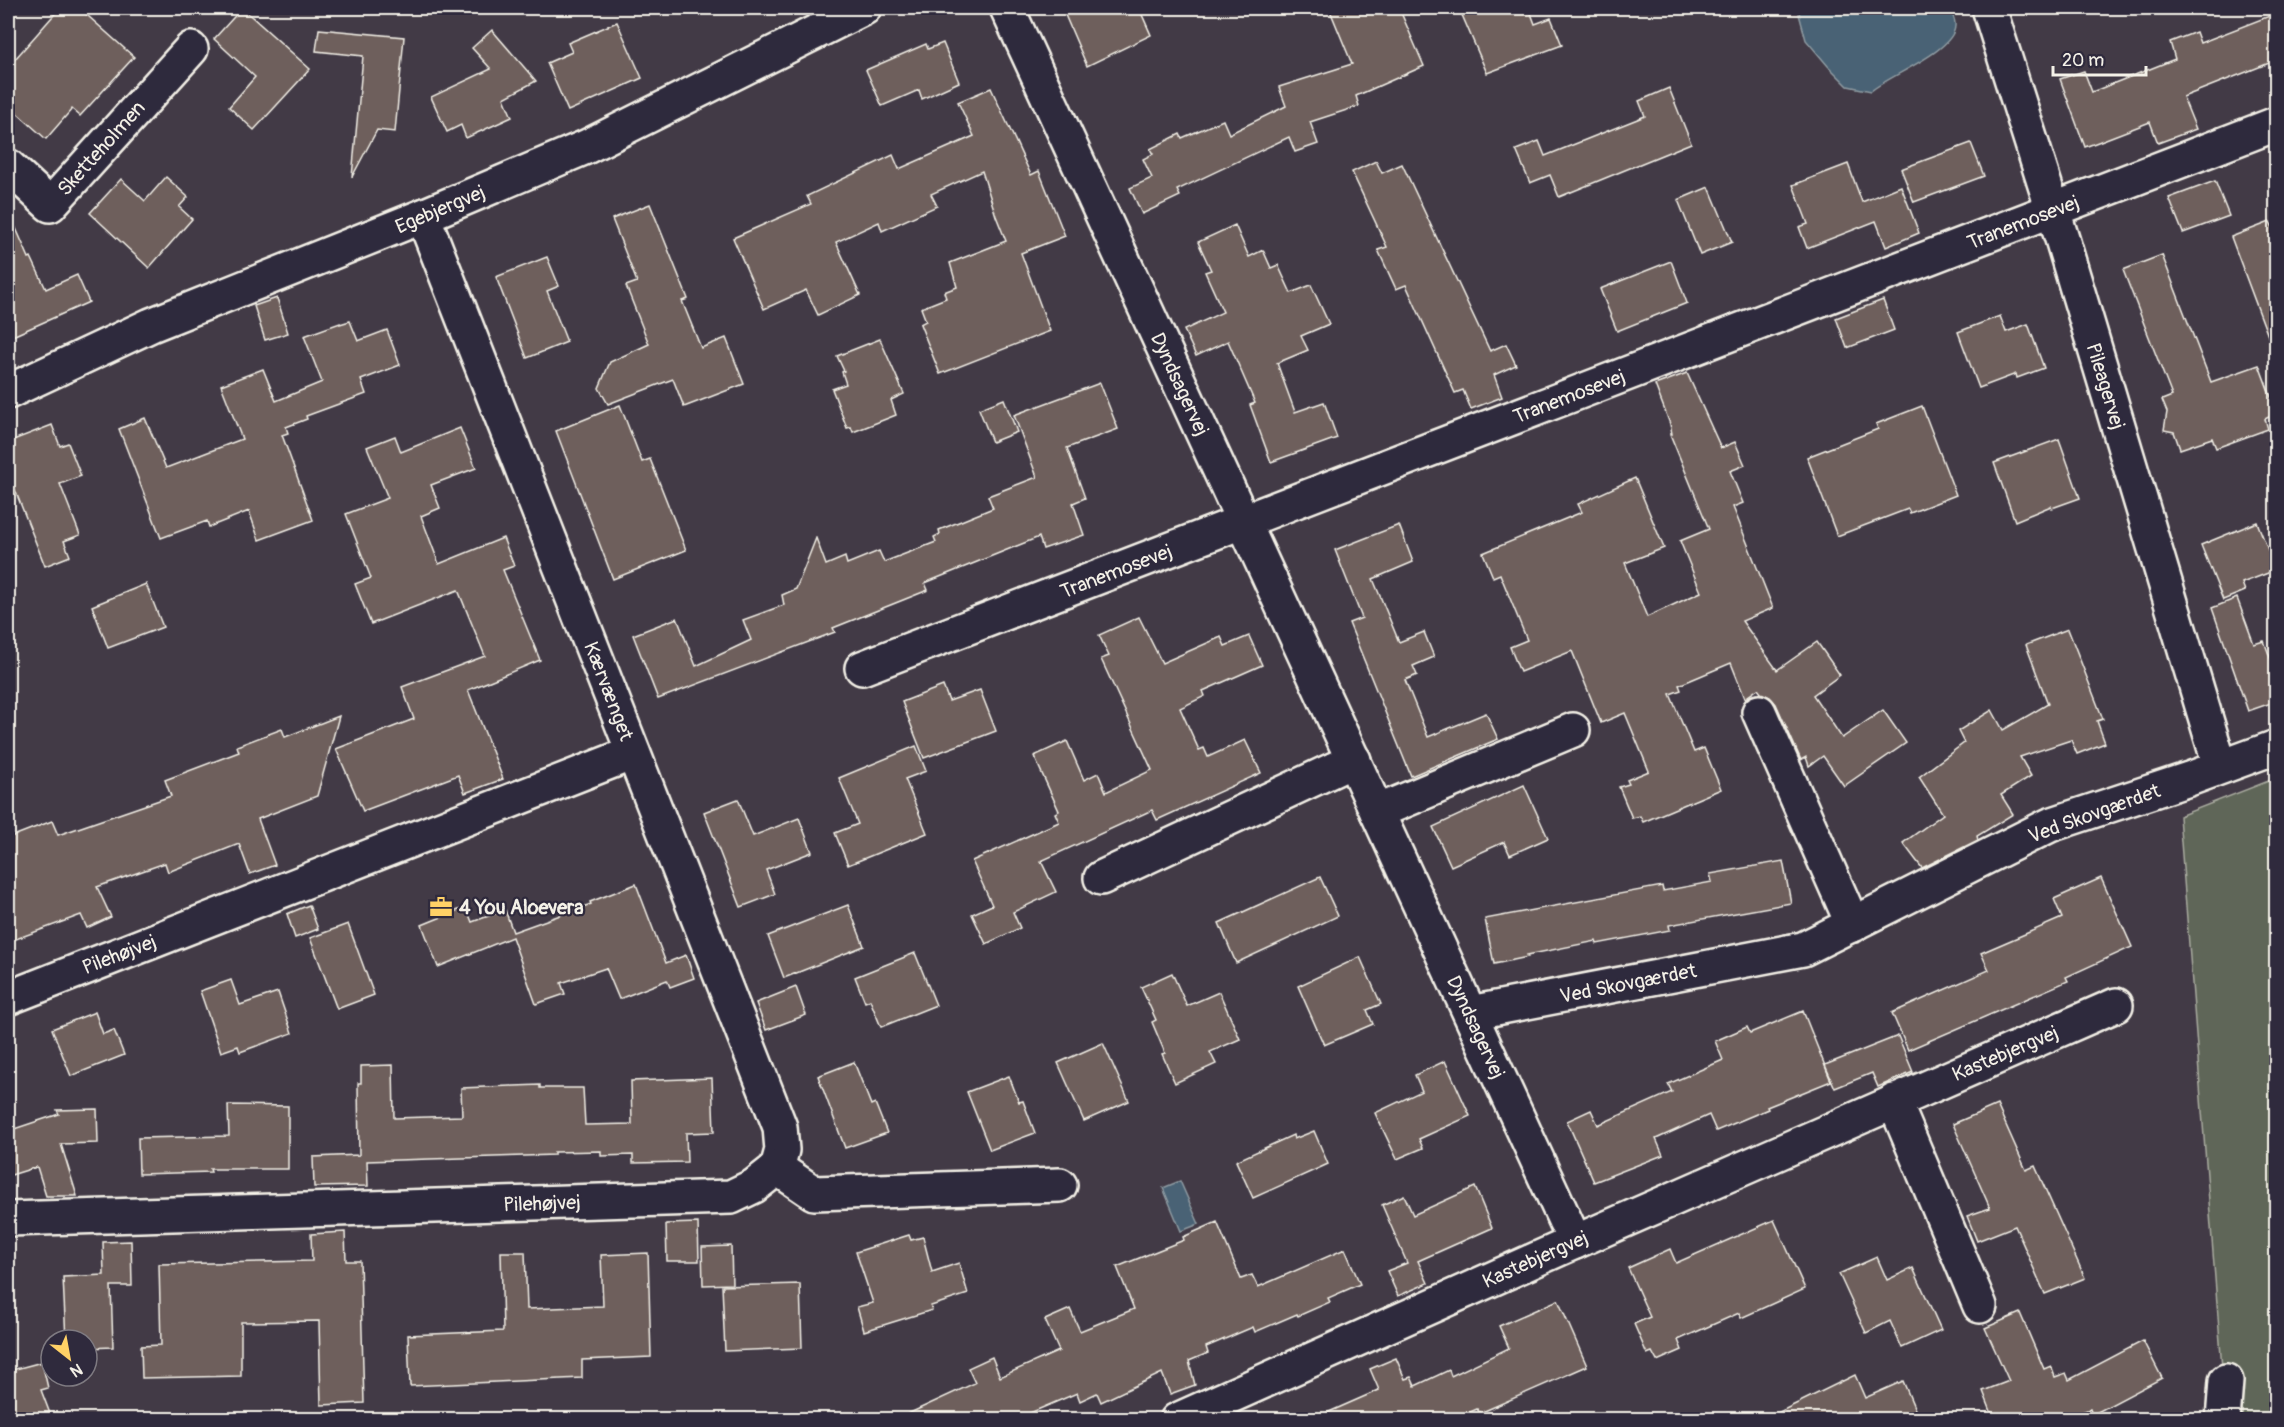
<svg xmlns="http://www.w3.org/2000/svg" width="2284" height="1427" font-family="Pangolin,sans-serif">
<style>
.green{fill:#5f6659;stroke:#aaaca0;stroke-width:1.5}
.water{fill:#4a6274;stroke:#8e9ba2;stroke-width:1.5}
.building{fill:#6e5f5c;stroke:#f4f1e8;stroke-width:1.5}
.lines{fill:none;stroke-linecap:round;stroke-linejoin:round}
.minor-casing{stroke:#f4f1e8;stroke-width:38}
.minor{stroke:#2f2a3d;stroke-width:33}
.labels{text-anchor:middle;stroke-width:4.5;stroke-linejoin:round;paint-order:stroke}
.street-label{font-size:20px;fill:#f4f1e8;stroke:#2f2a3d}
.poi-label{font-size:20px;font-weight:bold;fill:#f4f1e8;stroke:#2f2a3d;text-anchor:start}
</style>
<rect width="100%" height="100%" fill="#423a46"/>
<filter id="ink" filterUnits="userSpaceOnUse"><feTurbulence type="fractalNoise" baseFrequency=".0167" numOctaves="2"/><feDisplacementMap in="SourceGraphic" scale="12" xChannelSelector="R" yChannelSelector="G"/><feConvolveMatrix kernelMatrix="1 2 1 2 8 2 1 2 1" color-interpolation-filters="sRGB"/></filter>
<g filter="url(#ink)">
<path class="green" d="M2276 778V1419H2226L2179 816Z"/>
<g class="water">
<path d="M1802 8H1950C1951 13 1956 20 1955 26 1954 51 1890 75 1871 91L1848 86 1828 66 1806 40 1799 14Z"/>
<path d="M1180 1181 1199 1224 1181 1231 1163 1188Z"/>
</g>
<g class="building">
<path d="M60 8H79L134 57 80 116 72 109 46 139 8 105V67Z"/>
<path d="M242 8 310 69 254 130 229 107 255 77 214 39Z"/>
<path d="M1062 8H1139L1151 35 1087 66Z"/>
<path d="M1329 8H1399L1424 66 1356 96 1359 106 1310 122 1318 144 1295 152 1289 137 1177 190 1180 196 1142 214 1130 188 1152 178 1143 159 1153 154 1150 149 1180 134 1182 138 1223 120 1229 134 1286 106 1279 87 1352 64Z"/>
<path d="M1459 8H1529L1535 24 1551 18 1562 45 1487 73Z"/>
<path d="M2277 13V60L2183 97 2196 129 2158 143 2150 122 2085 147 2060 79 2084 71 2092 92 2175 59 2170 42 2196 32 2200 43Z"/>
<path d="M617 22 642 78 568 111 547 63 572 52 568 43Z"/>
<path d="M319 29 404 37 395 132 377 130 352 177 363 56 316 51Z"/>
<path d="M492 30 536 81 504 98 512 117 466 138 461 125 447 132 431 97 491 69 472 48Z"/>
<path d="M943 43 959 82 922 99 919 90 882 106 866 70 926 44 928 49Z"/>
<path d="M991 88 1031 175 1039 171 1065 236 1021 253 1050 331 940 374 920 324 926 321 921 308 946 298 944 292 957 287 950 263 1006 241 996 216 982 171 931 194 937 206 882 231 879 222 836 242 860 295 818 315 806 290 764 309 733 238 811 204 807 196 893 155 899 169 974 136 958 102Z"/>
<path d="M1669 88 1691 143 1559 197 1550 175 1530 183 1516 150 1539 141 1545 156 1645 116 1639 101Z"/>
<path d="M1971 143 1984 176 1914 202 1901 169Z"/>
<path d="M1376 161 1382 173 1402 164 1490 351 1506 344 1516 365 1494 375 1502 397 1471 409 1463 390 1455 393 1406 285 1396 289 1378 250 1387 247 1352 172Z"/>
<path d="M1848 164 1862 202 1901 186 1919 233 1886 247 1876 221 1807 248 1799 227 1808 224 1793 185Z"/>
<path d="M166 177 188 197 179 207 192 219 149 268 90 213 121 179 145 201Z"/>
<path d="M2215 181 2229 216 2183 233 2169 198Z"/>
<path d="M1709 187 1732 242 1700 255 1678 200Z"/>
<path d="M650 204 688 299 682 301 701 348 726 338 744 384 684 407 673 379 608 404 599 388 610 362 649 344 626 286 637 282 612 219Z"/>
<path d="M8 210 29 258 31 257 46 289 77 275 89 302 8 338Z"/>
<path d="M2270 222 2277 236V351L2274 352 2231 237Z"/>
<path d="M1235 225 1249 257 1263 250 1271 268 1278 265 1291 293 1311 285 1329 324 1301 336 1308 350 1277 363 1295 412 1324 402 1337 438 1271 462 1250 405 1255 403 1228 341 1196 356 1184 330 1223 312 1205 272 1211 270 1198 242Z"/>
<path d="M2162 255 2211 382 2259 365 2277 413 2265 419 2268 429 2216 448 2212 438 2180 449 2174 432 2164 430 2167 412 2162 400 2172 396 2123 270Z"/>
<path d="M547 257 559 286 547 291 567 342 527 358 496 277Z"/>
<path d="M1671 261 1687 303 1617 331 1600 289Z"/>
<path d="M277 298 288 333 265 340 254 306Z"/>
<path d="M1883 300 1894 330 1847 348 1836 318Z"/>
<path d="M2000 316 2006 332 2028 324 2044 368 2017 378 2016 374 1979 388 1958 332Z"/>
<path d="M350 321 358 341 387 330 400 365 361 380 366 394 306 416 307 419 286 427 288 433 282 435 313 520 259 540 249 511 209 527 207 521 161 538 119 429 145 418 166 468 242 439 221 385 263 369 276 401 322 382 304 336 340 323V324Z"/>
<path d="M880 339 904 394 891 400 896 415 853 432 851 427 847 428 832 389 846 384 842 372 844 371 837 356Z"/>
<path d="M1687 373 1721 448 1735 442 1745 465 1730 471 1743 503 1733 507 1773 608 1742 621 1777 670 1817 642 1840 675 1813 695 1842 738 1883 710 1906 743 1844 786 1823 756 1809 766 1806 757 1801 760 1776 704 1770 697 1761 693 1758 689 1745 698 1731 663 1679 685 1681 690 1670 694 1694 752 1704 748 1721 789 1643 822 1640 816 1632 818 1619 787 1629 784 1627 780 1649 771 1625 713 1601 723 1572 651 1520 672 1510 647 1527 640 1500 574 1493 577 1483 553 1582 512 1578 504 1635 478 1664 548 1625 563 1647 617 1701 592 1680 541 1709 529 1670 434H1672L1670 424 1655 385Z"/>
<path d="M1100 383 1118 429 1067 448 1085 498 1073 503 1084 535 1043 549 1039 537 925 583 928 590 833 628 835 632 658 699 633 635 677 618 696 666 751 640 743 620 784 605 782 595 796 589 816 538 826 565 845 557 847 564 879 551 884 562 936 542 934 537 940 534 939 530 993 508 988 496 1037 477 1014 415Z"/>
<path d="M1004 399 1017 432 992 442 979 409Z"/>
<path d="M620 405 642 462 650 459 686 550 613 579 556 431Z"/>
<path d="M1922 406 1956 495 1910 513 1908 509 1837 536 1807 457 1878 429 1876 424Z"/>
<path d="M52 425 60 446 68 443 81 476 60 484 80 535 64 541 70 556 45 566 8 472V442Z"/>
<path d="M460 428 476 468 431 485 440 508 421 516 439 564 503 538 514 566 503 570 540 660 468 690 503 779 465 793 458 775 363 811 336 749 414 719 402 687 485 656 458 590 371 624 355 584 371 578 346 514 388 498 367 447 395 436 401 452Z"/>
<path d="M2059 439 2080 498 2052 508 2051 506 2015 521 1994 463Z"/>
<path d="M2257 522 2276 570 2242 583 2245 591 2223 600 2201 545Z"/>
<path d="M1399 525 1413 562 1373 579 1399 642 1424 632 1434 657 1413 666 1417 675 1405 680 1428 737 1486 713 1498 739 1411 776 1349 623 1362 618 1335 550Z"/>
<path d="M146 584 163 627 108 648 92 606Z"/>
<path d="M2237 598 2254 644 2264 641 2271 660 2277 659V701L2248 711 2212 608Z"/>
<path d="M1139 617 1162 663 1221 637 1225 646 1249 636 1262 665 1203 691 1205 696 1180 708 1199 750 1204 748 1208 757 1245 740 1261 773 1157 820 1152 810 1041 861 1056 892 1013 912 1020 928 986 944 972 914 992 905 972 861 1059 822 1055 813 1059 811 1034 756 1067 741 1084 780 1098 773 1106 792 1152 770 1101 659 1109 656 1099 635Z"/>
<path d="M2068 629 2103 719 2097 721 2105 743 2077 754 2071 740 2020 757 2031 776 2001 795 2013 814 1977 836 1978 840 1922 868 1903 843 1943 814 1919 777 1964 743 1958 731 1992 710 2003 730 2048 704 2026 645Z"/>
<path d="M943 686 949 701 980 690 996 731 924 758 902 702Z"/>
<path d="M339 716 317 796 258 819 275 865 250 874 239 844 168 872 165 863 97 887 111 917 87 928 81 915 8 942V838L52 821 58 835 171 796 165 780 239 752 237 746 282 729 285 737Z"/>
<path d="M916 746 926 771 905 779 927 833 848 865 835 833 858 824 839 778Z"/>
<path d="M1524 785 1548 838 1510 855 1504 842 1451 866 1433 827Z"/>
<path d="M738 799 753 836 799 818 812 852 766 870 775 894 741 907 704 812Z"/>
<path d="M1783 861 1791 903 1669 925 1670 930 1597 944 1596 941 1527 955 1528 957 1494 964 1485 919 1662 886 1663 891 1712 882 1710 874Z"/>
<path d="M1320 877 1338 916 1236 963 1219 923Z"/>
<path d="M2101 878 2132 947 2066 977 2068 981 1908 1050 1892 1013 1989 970 1981 953 2062 918 2054 899Z"/>
<path d="M636 884 666 963 686 955 694 978 670 987 667 980 619 999 606 968 561 983 565 994 536 1004 512 937 438 967 422 925 466 907 472 922 505 910 513 932 591 904 590 902Z"/>
<path d="M309 905 318 929 295 938 287 914Z"/>
<path d="M848 905 864 946 784 978 768 936Z"/>
<path d="M348 924 374 995 337 1009 310 938Z"/>
<path d="M915 953 936 1005 881 1027 870 1000 865 1002 855 977Z"/>
<path d="M1360 957 1381 1004 1367 1010 1373 1024 1324 1045 1298 986Z"/>
<path d="M1172 973 1187 1006 1219 992 1240 1039 1210 1052 1216 1064 1175 1083 1162 1054 1165 1053 1152 1022 1156 1020 1141 987Z"/>
<path d="M231 980 240 1005 278 992 292 1033 240 1052 238 1046 221 1052 200 991Z"/>
<path d="M796 987 806 1015 766 1030 756 1003Z"/>
<path d="M1803 1011 1831 1081 1767 1107 1768 1109 1716 1131 1709 1115 1656 1139 1663 1155 1594 1182 1567 1121 1591 1110 1598 1125 1672 1092 1668 1084 1723 1060 1715 1041 1747 1027 1750 1033Z"/>
<path d="M95 1012 103 1034 114 1030 124 1055 71 1076 52 1029Z"/>
<path d="M1898 1036 1913 1072 1878 1087 1872 1073 1835 1088 1825 1065Z"/>
<path d="M1103 1043 1129 1101 1084 1121 1058 1063Z"/>
<path d="M1445 1061 1470 1116 1419 1139 1423 1148 1397 1159 1375 1113 1422 1091 1415 1075Z"/>
<path d="M854 1062 871 1105 875 1103 887 1133 845 1148 818 1076Z"/>
<path d="M393 1065 394 1118 462 1116 461 1088 540 1085V1088H583L585 1125 632 1124 631 1081 712 1078 714 1132 686 1133 687 1162 633 1163V1155L601 1156V1151L554 1152V1155L367 1161 368 1186 314 1187 313 1157 359 1155 358 1083H361V1066Z"/>
<path d="M1009 1076 1019 1102 1023 1101 1035 1133 990 1150 967 1092Z"/>
<path d="M228 1105 288 1106V1169H210L211 1172 139 1174 138 1138 229 1136Z"/>
<path d="M1997 1105 2026 1170 2035 1166 2085 1278 2045 1294 2015 1226 1977 1241 1967 1216 1990 1208 1953 1124Z"/>
<path d="M97 1109 98 1143 61 1144 77 1196H46L37 1167 8 1176V1131L59 1114 57 1110Z"/>
<path d="M1314 1131 1328 1164 1253 1198 1236 1161 1293 1135 1294 1139Z"/>
<path d="M1475 1187 1492 1228 1418 1261 1428 1283 1398 1296 1387 1271 1407 1263 1382 1205 1404 1195 1413 1215Z"/>
<path d="M1774 1220 1805 1289 1741 1318 1739 1313 1678 1340 1682 1350 1657 1361 1652 1352 1647 1354 1634 1324 1650 1317 1628 1268 1670 1249 1676 1263Z"/>
<path d="M1217 1222 1241 1279 1252 1275 1258 1287 1345 1249 1360 1284 1328 1298 1330 1302 1298 1316 1297 1314 1255 1332 1253 1327 1206 1347 1208 1353 1189 1361 1195 1385 1170 1394 1162 1373 1101 1402 1097 1393 1080 1401 1077 1393 1016 1419H897L975 1383 968 1368 992 1357 1000 1377 1059 1351 1045 1320 1070 1309 1080 1331 1134 1309 1117 1267 1184 1240 1183 1237Z"/>
<path d="M698 1223 699 1261H667L666 1224Z"/>
<path d="M345 1232 346 1261H360L364 1403 321 1405 319 1321 241 1322V1376L142 1378 141 1346 161 1345 159 1264 312 1261 311 1234Z"/>
<path d="M909 1235 911 1240 923 1237 932 1272 959 1263 968 1294 931 1306 932 1310 864 1331 857 1307 873 1303 856 1252Z"/>
<path d="M131 1241 132 1286H111L113 1347 87 1348V1340H66L63 1277 104 1275 103 1242Z"/>
<path d="M731 1246 732 1284 703 1285 702 1247Z"/>
<path d="M501 1252H525L527 1309 603 1306 601 1255 648 1253 651 1357 582 1360V1378L410 1386 408 1335 503 1331Z"/>
<path d="M1877 1257 1887 1280 1913 1268 1941 1330 1902 1348 1890 1321 1866 1333 1839 1274Z"/>
<path d="M800 1284 802 1348 725 1351 722 1286Z"/>
<path d="M1558 1300 1587 1366 1480 1413 1477 1409 1455 1419H1313L1379 1390 1370 1369 1396 1358 1405 1379 1411 1377 1415 1386 1449 1370 1451 1376 1509 1348 1499 1326Z"/>
<path d="M2020 1313 2044 1369 2051 1366 2055 1377 2066 1373 2069 1380 2143 1341 2162 1378 2092 1415 2090 1409 2063 1419H1994L1983 1391 2009 1381 1985 1328Z"/>
<path d="M42 1362 48 1388 41 1390 52 1419H8V1371Z"/>
<path d="M1855 1375 1865 1398 1903 1381 1919 1419H1765Z"/>
</g>
<g class="lines">
<g class="minor-casing">
<g id="minor">
<path d="M1007 8 1575 1242"/>
<path d="M1989 8 2063 242 2220 766"/>
<path d="M8 166 50 205 191 49"/>
<path d="M423 216 780 1127 782 1150 777 1168"/>
<path d="M8 392 151 325 423 216 586 147 864 8"/>
<path d="M862 668 2276 124"/>
<path d="M1759 712 1853 925"/>
<path d="M1377 812 1573 730"/>
<path d="M1101 878 1354 760"/>
<path d="M8 998 633 753"/>
<path d="M1470 1013 1803 949 2050 825 2189 779 2276 747"/>
<path d="M1894 1101 1980 1306"/>
<path d="M777 1168 814 1193 1060 1185"/>
<path d="M8 1219 731 1197 754 1186 777 1168"/>
<path d="M1177 1420 1559 1249 2116 1005"/>
<path d="M2223 1420 2226 1381"/>
</g>
</g>
<use href="#minor" class="minor"/>
</g>
</g>
<defs>
<g id="office-bare" transform="scale(1.8)"><path d="M-6-3h4V-5.5h4V-3h4V5H-6ZM-1-4.5V-3h2v-1.5ZM-6 0V1H6V0Z" fill="#ffd166" stroke="#2f2a3d" stroke-width="2.5" paint-order="stroke"/></g>
</defs>
<g fill-rule="evenodd">
<use href="#office-bare" x="441" y="907"/>
</g>
<g class="labels">
<g class="street-label">
<text transform="translate(101 148) rotate(-48)" y="7">Sketteholmen</text>
<text transform="translate(440 209) rotate(-23)" y="7">Egebjergvej</text>
<text transform="translate(2023 222) rotate(-21)" y="7">Tranemosevej</text>
<text transform="translate(1180 384) rotate(65)" y="7">Dyndsagervej</text>
<text transform="translate(2106 386) rotate(73)" y="7">Pileagervej</text>
<text transform="translate(1569 396) rotate(-21)" y="7">Tranemosevej</text>
<text transform="translate(1116 571) rotate(-21)" y="7">Tranemosevej</text>
<text transform="translate(609 691) rotate(69)" y="7">Kærvænget</text>
<text transform="translate(2094 813) rotate(-20)" y="7">Ved Skovgærdet</text>
<text transform="translate(119 954) rotate(-21)" y="7">Pilehøjvej</text>
<text transform="translate(1628 983) rotate(-11)" y="7">Ved Skovgærdet</text>
<text transform="translate(1476 1027) rotate(65)" y="7">Dyndsagervej</text>
<text transform="translate(2005 1053) rotate(-23)" y="7">Kastebjergvej</text>
<text transform="translate(542 1203) rotate(-2)" y="7">Pilehøjvej</text>
<text transform="translate(1535 1259) rotate(-24)" y="7">Kastebjergvej</text>
</g>
<g class="poi-label">
<text x="459" y="914">4 You Aloevera</text>
</g>
</g>
<rect width="2284" height="1427" fill="none" stroke="#2f2a3d" stroke-width="30"/>
<rect x="15" y="15" width="2254" height="1397" fill="none" stroke="#f4f1e8" stroke-width="2" filter="url(#ink)"/>
<g transform="translate(69 1358) rotate(149)"><circle r="28" fill="#2f2a3d" stroke="#7e7a81" stroke-width="1.5"/>
<path d="M0-4.5L10 22L0 15L-10 22Z" fill="#ffd166"/>
<text y="-9" font-size="16" font-weight="bold" text-anchor="middle" fill="#f4f1e8">N</text>
</g>
<path d="M2053 66v9h93v-9" fill="none" stroke="#f4f1e8" stroke-width="3"/>
<text x="2062" y="66" font-size="18" fill="#f4f1e8" stroke="#2f2a3d" stroke-width="4.5" paint-order="stroke">20 m</text>
</svg>
